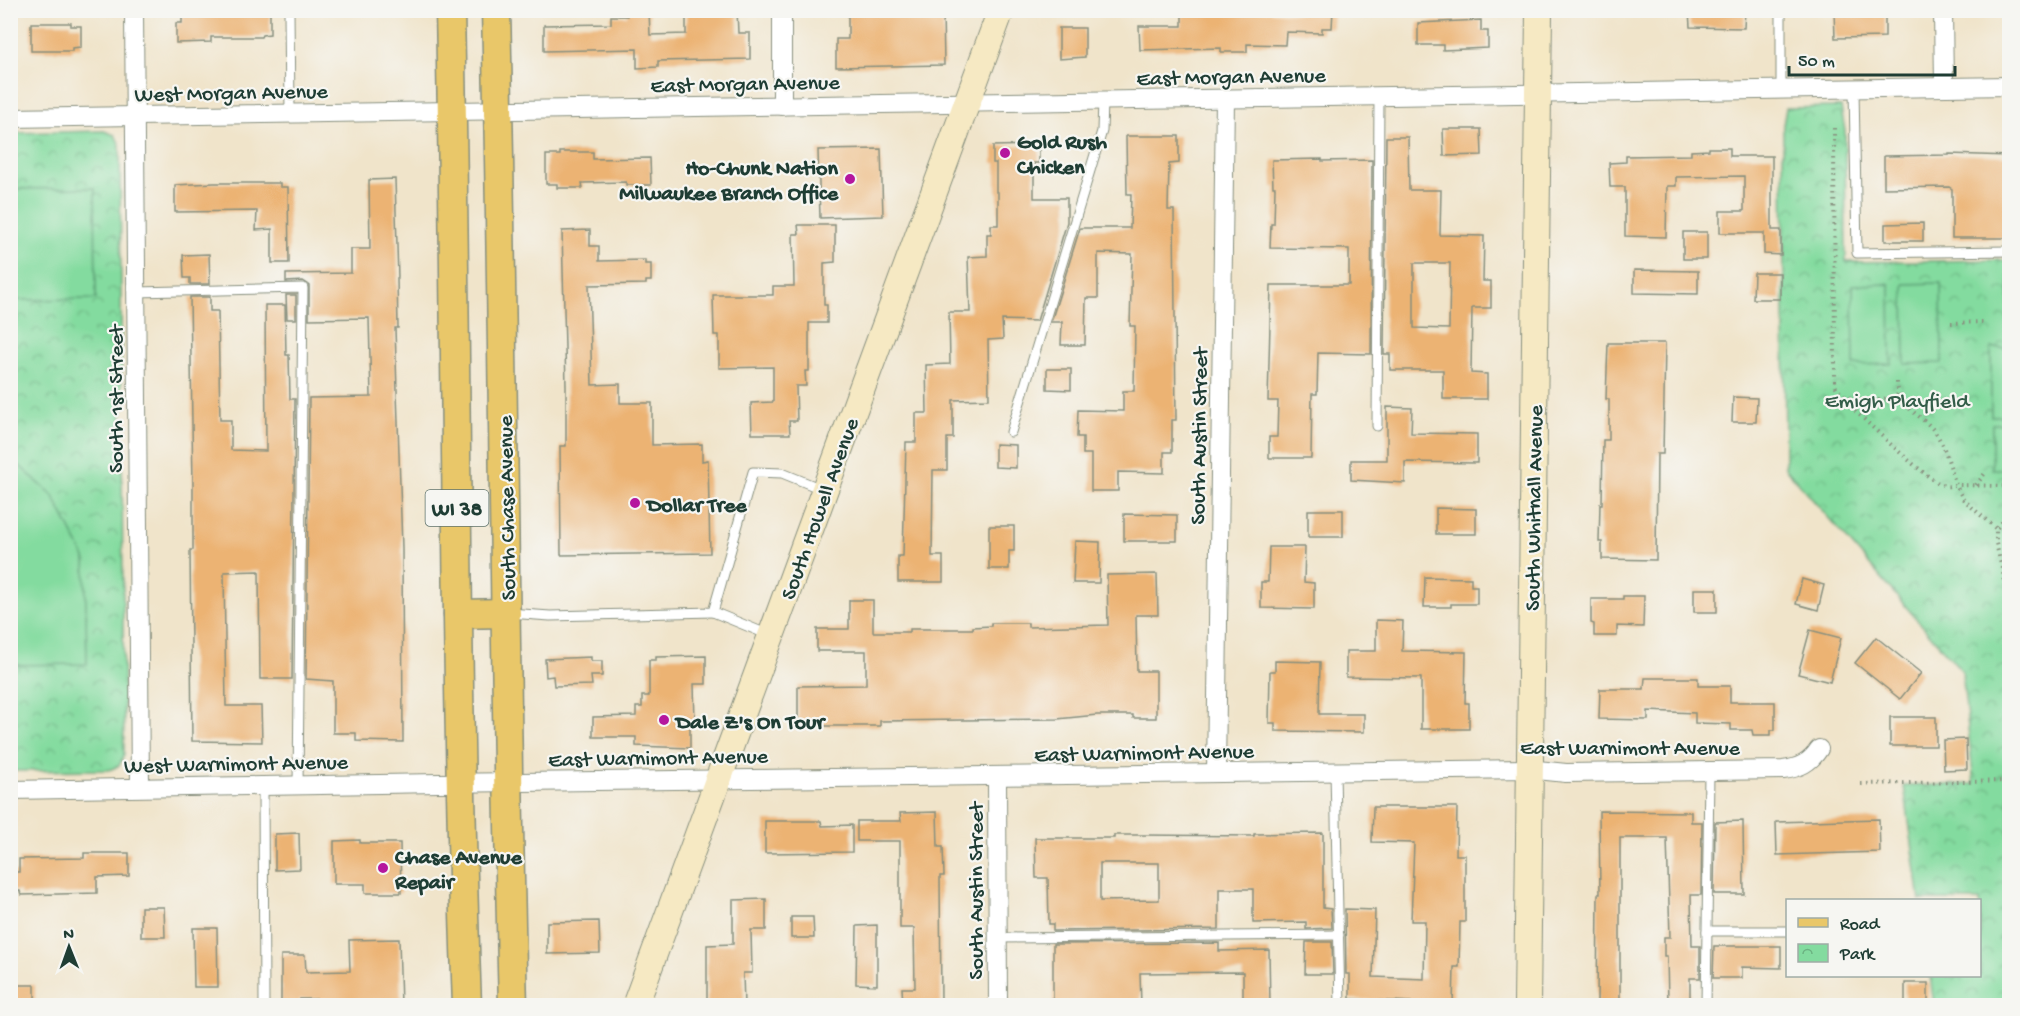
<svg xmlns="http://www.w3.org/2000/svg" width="2020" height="1016" font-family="'Gochi Hand',sans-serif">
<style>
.park{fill:url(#park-crowns);stroke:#518c6a;stroke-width:1.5}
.garden{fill:#83db9f;stroke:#518c6a;stroke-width:1.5}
.building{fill:#ecb373;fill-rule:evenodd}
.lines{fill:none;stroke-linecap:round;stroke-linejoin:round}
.lane-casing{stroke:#88907f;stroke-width:11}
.street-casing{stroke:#88907f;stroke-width:20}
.secondary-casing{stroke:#88907f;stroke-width:28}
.primary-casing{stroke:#88907f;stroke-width:31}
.path{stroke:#88907f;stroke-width:4;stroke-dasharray:1.5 4.5;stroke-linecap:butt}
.lane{stroke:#fff;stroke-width:9}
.street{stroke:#fff;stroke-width:18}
.secondary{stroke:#f6e9c3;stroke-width:26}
.primary{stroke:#e9c769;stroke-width:28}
.poi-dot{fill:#b5179e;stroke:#f6f6f2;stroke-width:2}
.labels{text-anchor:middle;stroke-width:4.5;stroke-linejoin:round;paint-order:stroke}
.shield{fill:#f6f6f2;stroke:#60746d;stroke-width:1.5}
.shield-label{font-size:21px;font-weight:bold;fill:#1f3d34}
.street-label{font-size:22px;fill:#1f3d34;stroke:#f6f6f2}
.poi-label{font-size:22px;font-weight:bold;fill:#1f3d34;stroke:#f6f6f2;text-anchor:start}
.park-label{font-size:22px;fill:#335d49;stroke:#f6f6f2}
</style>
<defs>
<pattern id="park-crowns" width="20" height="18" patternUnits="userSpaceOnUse" patternTransform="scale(1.5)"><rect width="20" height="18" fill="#83db9f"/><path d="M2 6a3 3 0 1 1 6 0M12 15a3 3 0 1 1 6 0" fill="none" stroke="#6bb382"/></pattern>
</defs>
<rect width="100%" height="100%" fill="#f6f6f2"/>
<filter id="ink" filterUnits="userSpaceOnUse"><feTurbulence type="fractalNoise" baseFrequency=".0167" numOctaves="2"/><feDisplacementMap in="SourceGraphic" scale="12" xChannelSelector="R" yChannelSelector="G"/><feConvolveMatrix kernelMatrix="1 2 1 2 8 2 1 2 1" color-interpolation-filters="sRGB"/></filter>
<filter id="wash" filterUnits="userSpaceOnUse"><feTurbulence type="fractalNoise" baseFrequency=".008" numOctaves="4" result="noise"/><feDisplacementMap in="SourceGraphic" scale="24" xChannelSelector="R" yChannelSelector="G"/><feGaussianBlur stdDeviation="1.35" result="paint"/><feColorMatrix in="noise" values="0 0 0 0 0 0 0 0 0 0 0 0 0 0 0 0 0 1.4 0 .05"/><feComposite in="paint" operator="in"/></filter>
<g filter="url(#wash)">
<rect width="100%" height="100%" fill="#f0e4ca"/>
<g class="park">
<path d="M1841 107 1845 131 1846 262 2009 260V1005H1934L1930 976H1980V900H1920L1904 786 1974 784 1962 671 1785 468 1783 125 1786 108Z"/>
<path d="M104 131 115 135 120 145 124 755 119 766 109 770 11 771 10 133Z"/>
</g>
<g class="garden">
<path d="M95 188 96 299 11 300V189Z"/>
<path d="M1941 283 1942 363 1905 364 1904 284Z"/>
<path d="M1890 284 1891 364 1854 365 1853 285Z"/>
<rect x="1991" y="348" width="18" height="68"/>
<rect x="1992" y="424" width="17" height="45"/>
<path d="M11 458 53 496 85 558 87 664 11 665Z"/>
</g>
<g id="blocks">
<g class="building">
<path d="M182 10 270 11V34L262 35 261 37H211V42L176 43V23H182Z"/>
<path d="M627 10H649L650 35 686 34V10H737L738 33H750V59L658 61V67L637 68V49L544 51V25L611 24V16H627Z"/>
<path d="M848 10 916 13V10H943L944 65 836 67V39H848Z"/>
<path d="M1182 10H1247L1304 14 1305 10H1333L1332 28H1322V33L1286 32 1285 45 1247 44V52H1221V48L1140 50 1139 26H1182Z"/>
<path d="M1689 10H1745L1744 28 1690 27Z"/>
<path d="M1834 10H1885V37L1835 38Z"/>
<path d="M1481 20V31H1488V48L1443 50V45H1418V23Z"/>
<path d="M31 23H71V26H81V47L72 48V51H31Z"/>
<path d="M1059 28H1085V57L1059 59Z"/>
<path d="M1443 129H1481L1482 155 1444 156Z"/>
<path d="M1126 136H1179V163L1169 164 1168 210H1174L1176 420H1172V452H1164V473L1118 472V491H1091V454H1083V437H1077L1078 410 1123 411V391H1134L1135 326H1130L1132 254 1098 253V298H1086L1085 345H1061L1062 322H1051L1080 228H1130L1131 194H1127Z"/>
<path d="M1386 137H1408L1409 190H1441L1440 235 1484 236 1483 281H1491V308H1472L1471 373 1487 374V399H1443V370H1390V354H1384ZM1414 263H1450L1449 329 1414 328Z"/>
<path d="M1039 145V163H1034V198H1067V222L1037 321 1002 320 1003 339 988 340 989 399 953 400V438H947V470H933L932 556H943V582H898V556H903L906 442H916V413H927L926 365 950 364 949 312H970L968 257 987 256V234H991V225H998V192H996V163H993V146Z"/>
<path d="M1709 148H1730V156H1772V230H1781V255L1764 254V233H1720V211H1744V176L1676 177V186H1667L1666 237 1625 236V187H1610L1609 163 1626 162V156L1691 155V151L1709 150Z"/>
<path d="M881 149 883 216 820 218 818 150Z"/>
<path d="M560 152H593V159L650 158 651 185H626V182L582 183 583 188H557V184H546V155H560Z"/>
<path d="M1949 154 2010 156V238H1952V189L1949 187 1884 188V156L1949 155Z"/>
<path d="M1322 159V161L1372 160 1371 354 1318 353 1317 394H1312L1311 458H1269V437H1277L1278 401H1268L1271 285H1349V249L1270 248 1271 224H1274L1275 187H1273L1272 160Z"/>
<path d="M395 179 398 278H397L398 328H395L402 548 403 742 356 741V733H333V681L306 679 309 398 371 397 369 318 309 319V285L303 281 286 282V274L351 273V249H370L369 180Z"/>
<path d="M214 183H280V187H288L289 263H272V229L256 230 257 211 175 212V185Z"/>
<path d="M1923 223V241H1885V224Z"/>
<path d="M798 225H835V262L824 263V305H827V323H809V371H805L806 386H796L797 421H789L790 434H752L751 403 773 402V367L719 368V335H714L713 295H773V286H794L793 234H799Z"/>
<path d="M590 230V246H599V261L645 260V264H651V281H646V284L589 285 592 385 620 384V403H652V445L702 444V461L708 460 710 553 561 555 560 446H566V386L562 231Z"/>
<rect x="1683" y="232" width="24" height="27"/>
<path d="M209 254 210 284H190V278H184L183 255Z"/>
<path d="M1634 270 1698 271V294L1634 293Z"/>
<path d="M1754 273H1780V299H1753Z"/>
<path d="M286 295H296V319H287Z"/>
<path d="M190 297H210V311H218L220 420H231V450L266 451 265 305H285L286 355H289L290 399H295L292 679H260L259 571 224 572 226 706H261L262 742 192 741 190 550H193V485Z"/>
<path d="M1608 343H1665L1663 454H1657L1656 560 1602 559V542H1599L1600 504H1602L1603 440H1609V399H1606Z"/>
<path d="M1047 369H1071V390L1047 389Z"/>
<path d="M1733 397 1757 398 1756 422H1732Z"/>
<path d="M1387 407 1412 408 1411 433 1477 434V463L1405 462V483L1351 480V460H1387Z"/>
<path d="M995 444 1016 445V468L995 467Z"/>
<path d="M1436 508 1476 509V534H1436Z"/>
<rect x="1308" y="510" width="35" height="27"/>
<path d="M1124 514 1177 515V541H1124Z"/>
<path d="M989 526H1014V551H1009V569H989Z"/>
<path d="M1075 541 1100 542 1099 583H1073Z"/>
<path d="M1269 547H1305L1304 582 1314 583V609L1261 608V582H1268Z"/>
<path d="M1157 574 1158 615H1136L1137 671H1156V718H1133V715H1097L1057 719 880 721V726H798V686L866 685V651H817V629H849V600H873V632H910V629H973V627L991 626V623H1028V627L1108 625 1107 575Z"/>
<path d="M1425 577 1471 578V586H1477V604H1451V607H1424Z"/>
<path d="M1802 579 1824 585 1818 610 1796 604Z"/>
<rect x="1694" y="589" width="23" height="23"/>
<path d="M1623 596H1644L1643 627 1617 626V636H1594V624L1591 623V599H1623Z"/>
<path d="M1376 620 1403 621 1402 651 1466 652 1465 703H1469V729H1421V678L1346 677V651H1376Z"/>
<path d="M1810 630 1841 638 1830 682 1798 674Z"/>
<path d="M1876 637 1921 673 1900 699 1855 663Z"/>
<path d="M706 656V684H694L695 724H690V748L636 746V737H593V717L636 716V707H642V696H649V660H656V657Z"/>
<path d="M591 657V661H602V676H591L592 685 554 686 553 676 546 677 545 659Z"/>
<path d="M1275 661 1320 662 1319 714H1364V732L1275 731V723H1269L1270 671H1275Z"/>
<path d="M1645 678H1698V686H1730V702H1775V730H1771V735H1753L1752 730H1731V724L1695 723V713L1648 711V720L1599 719 1600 689H1644Z"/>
<rect x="1890" y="717" width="46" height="29"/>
<path d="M1966 739 1967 769 1944 770 1943 740Z"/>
<path d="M1373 807H1457L1456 855H1465V922H1460L1459 967H1454L1453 1005H1411V1002L1350 999V974H1346L1345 909 1375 910 1373 977 1424 979 1425 921H1411L1414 843 1372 842Z"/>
<path d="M1599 811 1691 812V822H1702L1701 895H1691L1692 946H1700V978H1690V1001L1668 1002 1667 956H1664V937H1670L1667 838H1620V1005H1597L1598 894H1600Z"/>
<path d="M937 812 938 847H943L944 876H940L941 1005H903L902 988H915L914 928H900V841H857V821H901L900 813Z"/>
<path d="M1879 819 1880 852 1777 855 1776 822Z"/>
<path d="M765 821H821L822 826 852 825V852L765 853Z"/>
<path d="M1743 821 1744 894H1714L1715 822Z"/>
<path d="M299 833 300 869 275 870V834Z"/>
<path d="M1323 833V908L1331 909 1332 928 1306 929V922L1253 923V889H1219V929L1053 931V924H1049L1048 878H1036L1035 838H1114V835H1141L1254 836V834ZM1100 863H1159V900L1100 901Z"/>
<path d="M360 840V843H400L401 893H365V884H334V841Z"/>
<path d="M84 853H129V876L97 877V893L21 895 20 891H11V872H19V859L84 858Z"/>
<path d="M766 899V930H751L752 973H743L744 1005H707V945L733 944V900Z"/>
<path d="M141 907H164L165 937H141Z"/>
<path d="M791 917H813L814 938H791Z"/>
<path d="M599 921 600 953 547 954V922Z"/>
<path d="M877 925V985L856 984 857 926Z"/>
<path d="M193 928H217L218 987H194Z"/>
<path d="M399 939 401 1005H343V999H300V1005H281V955H305L306 972 350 971 349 940Z"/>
<path d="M1306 942H1332L1333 974H1305Z"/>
<path d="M1219 943V951L1269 950 1270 1005H1243V972L1140 973 1141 1005H1053V944Z"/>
<path d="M1714 946H1781V968L1742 967V978H1713Z"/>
<rect x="1905" y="983" width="23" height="22"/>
<rect x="10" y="985" width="25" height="20"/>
</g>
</g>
</g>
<g filter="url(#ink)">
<use href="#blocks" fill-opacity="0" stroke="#88907f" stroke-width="1.5"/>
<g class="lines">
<g class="lane-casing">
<g id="lane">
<path d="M289 10 290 114"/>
<path d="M1781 10V90"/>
<path d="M1854 89 1857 253 2010 251"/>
<path d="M137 292 303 288 298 786"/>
<path d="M1377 426 1379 96"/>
<path d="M1011 432 1102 131 1103 101"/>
<path d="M713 612 769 635"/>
<path d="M509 613 550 616 713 612 753 472 782 473 824 490"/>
<path d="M1335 772 1340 1006"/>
<path d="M263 786 264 1006"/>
<path d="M1707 931H1788"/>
<path d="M998 938 1339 935"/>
<path d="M1706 1006 1709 772"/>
</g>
</g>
<g class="street-casing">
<g id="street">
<path d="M134 10 140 787"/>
<path d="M782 10V106"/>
<path d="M1943 10 1944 87"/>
<path d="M10 118 2010 86"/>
<path d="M1216 773 1225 99"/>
<path d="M997 776 998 1006"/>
<path d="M10 790 439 783 1528 769 1566 773 1783 770C1799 768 1810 763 1819 749"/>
</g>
</g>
<g class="secondary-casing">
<g id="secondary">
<path d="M635 1006 1001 10"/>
<path d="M1527 1006 1539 10"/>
</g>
</g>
<g class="primary-casing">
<g id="primary">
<path d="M450 10C457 342 455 674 467 1006"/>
<path d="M496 10C504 342 504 674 513 1006"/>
<path d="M458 614 506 613"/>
</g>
</g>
<g class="path">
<path d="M1834 128 1835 384C1839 398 1860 402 1873 401 1881 400 1890 397 1898 395"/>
<path d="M1951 323 1985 322"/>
<path d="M1897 382C1898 409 1921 413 1935 432 1946 447 1950 468 1956 485L2010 486"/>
<path d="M1844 397 1848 404C1863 418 1931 485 1946 486 1949 487 1952 485 1956 485L1963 499 1996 529"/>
<path d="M1976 485 1986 472"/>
<path d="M2010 513 1996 529V543L2010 604"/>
<path d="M1861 784 2010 781"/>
</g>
<use href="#lane" class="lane"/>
<use href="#street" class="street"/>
<use href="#secondary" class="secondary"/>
<use href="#primary" class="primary"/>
</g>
</g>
<g class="poi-dot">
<circle cx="1005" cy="153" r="6"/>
<circle cx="850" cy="179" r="6"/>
<circle cx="635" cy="503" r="6"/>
<circle cx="664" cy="720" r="6"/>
<circle cx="383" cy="868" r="6"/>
</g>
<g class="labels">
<rect class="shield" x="425.5" y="490" width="63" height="36" rx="4.5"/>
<g class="shield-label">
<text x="457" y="515">WI 38</text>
</g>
<g class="street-label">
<text transform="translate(1231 75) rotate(-1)" y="8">East Morgan Avenue</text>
<text transform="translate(745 82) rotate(-1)" y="8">East Morgan Avenue</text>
<text transform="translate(231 91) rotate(-1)" y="8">West Morgan Avenue</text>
<text transform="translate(114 399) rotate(-90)" y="8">South 1st Street</text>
<text transform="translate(1197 436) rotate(-89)" y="8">South Austin Street</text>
<text transform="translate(505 508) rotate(-91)" y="8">South Chase Avenue</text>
<text transform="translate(818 508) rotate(-70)" y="8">South Howell Avenue</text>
<text transform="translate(1532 508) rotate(-89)" y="8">South Whitnall Avenue</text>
<text x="1630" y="754">East Warnimont Avenue</text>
<text transform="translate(1144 751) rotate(-1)" y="8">East Warnimont Avenue</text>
<text transform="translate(658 756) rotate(-1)" y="8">East Warnimont Avenue</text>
<text transform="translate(236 762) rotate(-1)" y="8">West Warnimont Avenue</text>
<text transform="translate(974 891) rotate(-90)" y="8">South Austin Street</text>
</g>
<g class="poi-label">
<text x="1017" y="148">Gold Rush<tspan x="1017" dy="25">Chicken</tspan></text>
<text x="838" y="174" text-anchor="end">Ho-Chunk Nation<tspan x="838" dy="25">Milwaukee Branch Office</tspan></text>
<text x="647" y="511">Dollar Tree</text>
<text x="676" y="728">Dale Z's On Tour</text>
<text x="395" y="863">Chase Avenue<tspan x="395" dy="25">Repair</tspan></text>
</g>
<g class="park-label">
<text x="1897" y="407">Emigh Playfield</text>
</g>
</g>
<rect width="2020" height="1016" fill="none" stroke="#f6f6f2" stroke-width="36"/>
<rect x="1786" y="899" width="195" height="78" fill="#f6f6f2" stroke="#a0aca6" stroke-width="1.5"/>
<rect x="1798" y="918" width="30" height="9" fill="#e9c769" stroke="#a0aca6" stroke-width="1.5"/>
<text x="1840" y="929" font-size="18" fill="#1f3d34">Road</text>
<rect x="1798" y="944" width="30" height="18" fill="url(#park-crowns)" stroke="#a0aca6" stroke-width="1.5"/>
<text x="1840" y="959" font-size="18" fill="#1f3d34">Park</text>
<g transform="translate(69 947) rotate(359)" stroke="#f6f6f2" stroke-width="4.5" paint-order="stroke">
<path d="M0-4.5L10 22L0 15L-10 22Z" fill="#1f3d34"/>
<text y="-9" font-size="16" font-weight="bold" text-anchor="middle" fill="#1f3d34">N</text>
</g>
<path d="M1789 66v9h166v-9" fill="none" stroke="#1f3d34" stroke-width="3"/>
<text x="1798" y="66" font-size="18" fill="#1f3d34" stroke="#f6f6f2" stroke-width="4.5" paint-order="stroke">50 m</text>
</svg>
